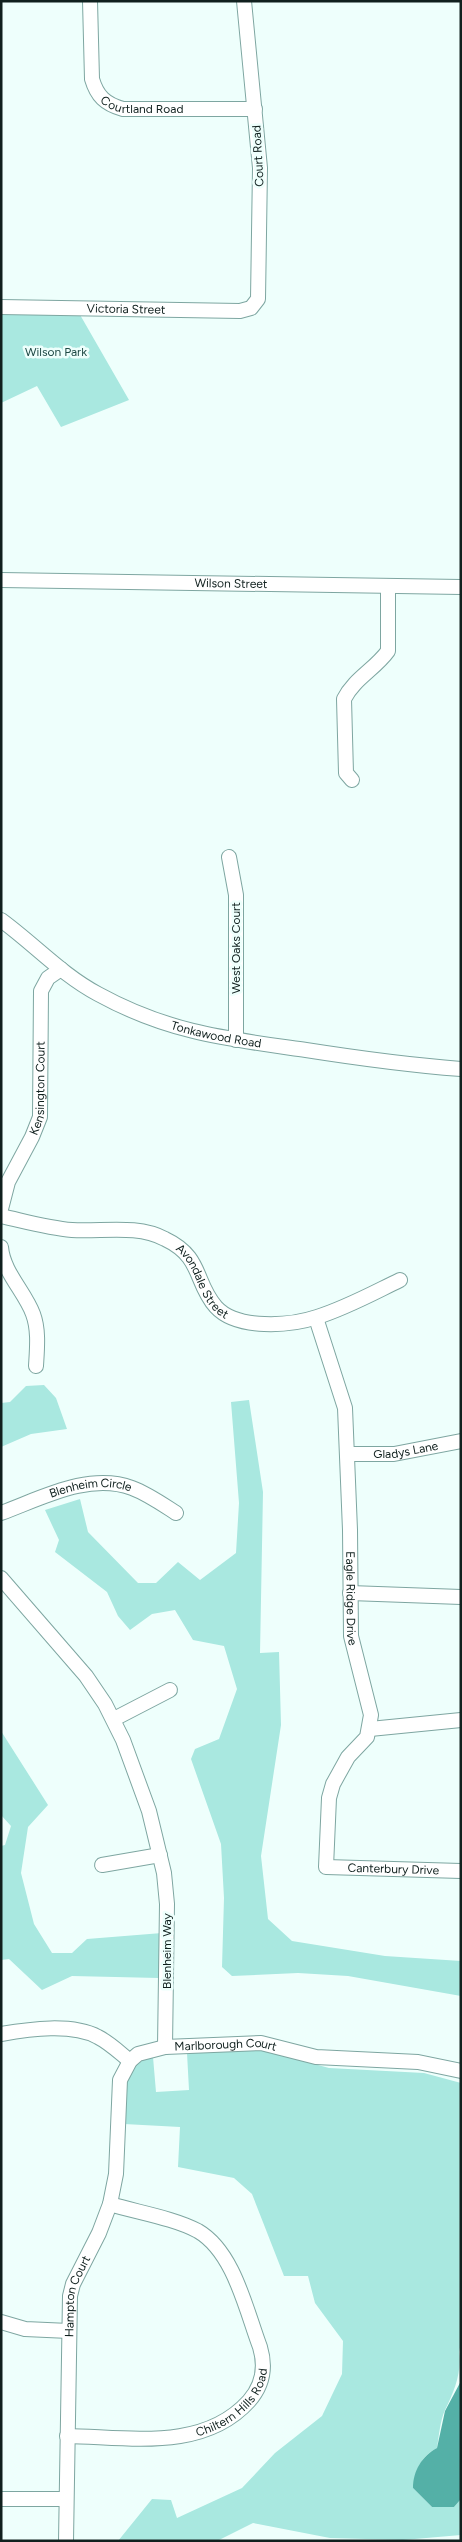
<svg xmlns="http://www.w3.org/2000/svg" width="462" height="2542" font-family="Figtree,sans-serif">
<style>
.green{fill:#a9e8e0}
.water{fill:#54b0a7}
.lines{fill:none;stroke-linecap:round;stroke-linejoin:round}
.minor-casing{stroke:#7ea6a1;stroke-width:16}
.minor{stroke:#fff;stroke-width:14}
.labels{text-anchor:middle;stroke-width:5;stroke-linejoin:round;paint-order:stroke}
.street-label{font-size:12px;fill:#10201e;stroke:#eefffc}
.park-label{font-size:12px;fill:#1f4945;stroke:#eefffc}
</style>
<rect width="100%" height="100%" fill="#eefffc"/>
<g class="green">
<path d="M1 313H79L129 400 61 427 37 386 1 403Z"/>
<path d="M44 1385 56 1398 67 1429 31 1434 1 1447V1403L10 1402 26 1386Z"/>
<path d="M249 1400 263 1492 260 1653 279 1652 281 1725 261 1856 268 1919 292 1941 385 1956 461 1961V1996L348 1976 298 1973 232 1976 222 1967 224 1898 221 1844 191 1759 195 1749 219 1739 237 1689 224 1646 193 1640 175 1610 152 1614 130 1630 118 1616 107 1592 55 1552 59 1540 45 1510 80 1499 88 1532 138 1583H156L178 1562 200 1580 236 1553 239 1503 231 1402Z"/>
<path d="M1 1731 48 1805 28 1827 21 1873 34 1924 52 1953H72L87 1939 162 1933 159 1978 72 1976 42 1990 9 1959 1 1960V1846L5 1845 11 1826 1 1815Z"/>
<path d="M252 2050 266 2051 329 2068 424 2073 461 2083V2343L459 2352C462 2373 454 2392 445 2410 440 2421 439 2436 437 2448 420 2457 416 2470 413 2488L432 2507H454L461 2499V2535L403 2540 330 2538 253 2523 217 2541H118L152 2499 171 2500 177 2518 242 2488 275 2453 322 2416 342 2374 343 2341 315 2303 308 2276H284L252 2194 234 2178 178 2167 180 2127 124 2124C124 2097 120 2063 153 2057L156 2092 189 2090 187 2053Z"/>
</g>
<path class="water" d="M461 2381V2499L454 2507H432L413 2488C413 2471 422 2456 437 2448L445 2411Z"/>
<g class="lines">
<g class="minor-casing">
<g id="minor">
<path id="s1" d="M90 1 92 79C97 96 105 104 123 109H255"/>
<path id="s2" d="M1 307 240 311 251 308 258 299 260 168 244 1"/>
<path id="s3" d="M1 580 461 587"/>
<path d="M352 780 346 773 344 699C354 679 375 669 388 651V586"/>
<path d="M229 857 236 895V1040"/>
<path id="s4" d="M1 920C34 944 62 975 98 994 169 1033 228 1039 306 1050 357 1058 409 1065 461 1069"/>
<path id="s5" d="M1 1209 8 1182 32 1137 40 1117 41 991 48 978 61 969"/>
<path id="s6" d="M1 1216C24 1221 48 1228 72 1230 102 1232 137 1224 165 1239 203 1257 194 1282 216 1307 237 1330 290 1326 317 1317 346 1308 373 1293 400 1280"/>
<path d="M1 1247C3 1272 25 1292 33 1314 39 1330 37 1349 36 1366"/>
<path id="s7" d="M316 1318 345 1408 350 1530 351 1636 371 1715 367 1737 348 1757 333 1784 329 1798 326 1867 461 1871"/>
<path id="s8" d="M348 1454H394L461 1441"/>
<path id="s9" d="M1 1513C42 1498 89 1472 132 1488 148 1494 162 1504 176 1513"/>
<path d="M1 1578 86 1676 105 1704 123 1740 149 1811 164 1873 167 1904 165 2047"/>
<path d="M350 1593 461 1597"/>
<path d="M114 1719 170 1690"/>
<path d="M370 1729 461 1720"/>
<path d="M102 1865 160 1855"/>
<path d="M1 2034C30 2029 72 2023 98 2037 110 2043 120 2053 130 2061"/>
<path d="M1 2322 25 2329 69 2331"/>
<path id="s10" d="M67 2436C128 2437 203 2452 249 2401 263 2385 266 2367 260 2347 246 2310 234 2252 198 2231 174 2218 136 2212 110 2204"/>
<path d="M1 2499H66"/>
<path id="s11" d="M66 2541 70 2296 73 2284 99 2233 110 2204 116 2174 120 2080 130 2061 138 2054 165 2047 261 2043 316 2057 418 2062 461 2071"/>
</g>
</g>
<use href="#minor" class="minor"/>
</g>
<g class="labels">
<g class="street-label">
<text dy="4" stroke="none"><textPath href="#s1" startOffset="142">Courtland Road</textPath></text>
<text transform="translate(258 156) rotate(-93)" y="4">Court Road</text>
<text dy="4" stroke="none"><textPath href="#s2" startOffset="125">Victoria Street</textPath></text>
<text dy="4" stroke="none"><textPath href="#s3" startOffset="230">Wilson Street</textPath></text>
<text transform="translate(236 948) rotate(-90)" y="4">West Oaks Court</text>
<text dy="4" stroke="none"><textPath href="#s4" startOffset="248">Tonkawood Road</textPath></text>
<text dy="4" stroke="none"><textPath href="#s5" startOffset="129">Kensington Court</textPath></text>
<text dy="4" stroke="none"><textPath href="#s6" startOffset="225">Avondale Street</textPath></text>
<text dy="4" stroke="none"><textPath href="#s8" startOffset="58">Gladys Lane</textPath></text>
<text dy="4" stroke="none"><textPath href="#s9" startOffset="94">Blenheim Circle</textPath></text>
<text dy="4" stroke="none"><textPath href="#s7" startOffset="285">Eagle Ridge Drive</textPath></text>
<text dy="4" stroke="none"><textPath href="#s7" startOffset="636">Canterbury Drive</textPath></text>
<text transform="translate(167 1951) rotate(-90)" y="4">Blenheim Way</text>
<text dy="4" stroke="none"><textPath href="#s11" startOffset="591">Marlborough Court</textPath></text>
<text dy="4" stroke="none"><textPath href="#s11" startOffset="246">Hampton Court</textPath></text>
<text dy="4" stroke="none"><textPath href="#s10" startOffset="179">Chiltern Hills Road</textPath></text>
</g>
<g class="park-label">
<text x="56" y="356">Wilson Park</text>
</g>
</g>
<rect width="462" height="2542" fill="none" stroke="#10201e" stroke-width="5"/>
</svg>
